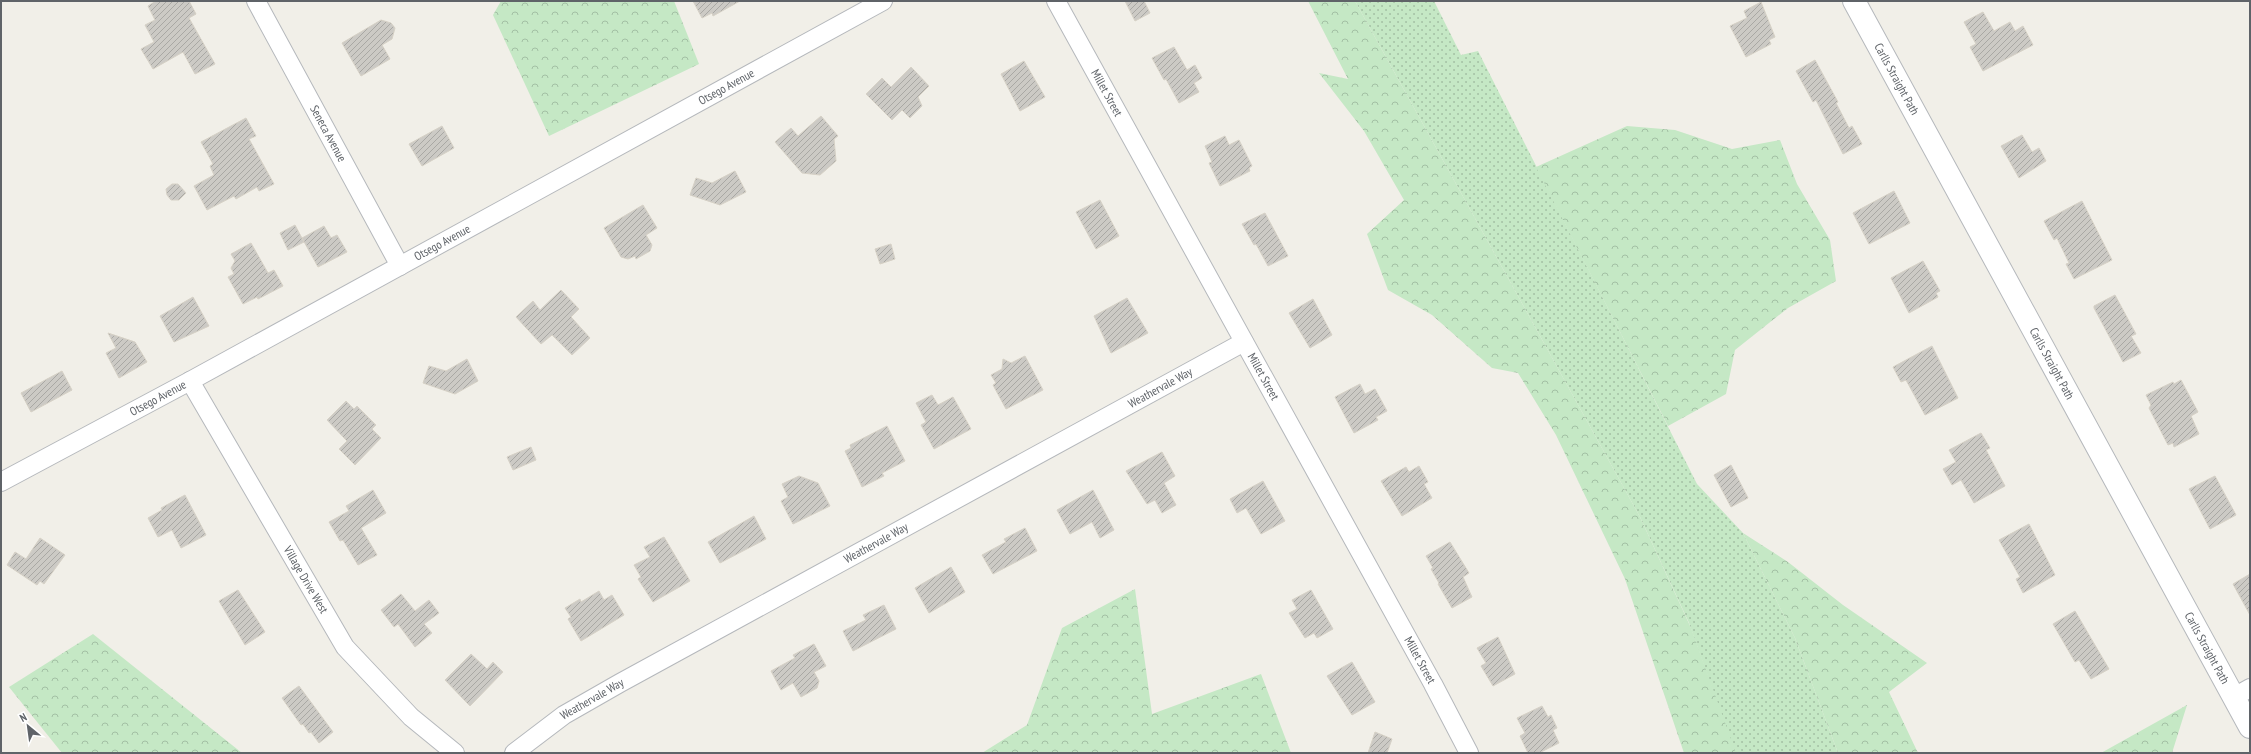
<svg xmlns="http://www.w3.org/2000/svg" width="2251" height="754" font-family="'PT Sans Narrow',sans-serif">
<style>
.grass{fill:url(#grass-dots)}
.forest{fill:url(#forest-crowns)}
.building{fill:url(#building-hatch);stroke:#d6d1c6}
.lines{fill:none;stroke-linecap:round;stroke-linejoin:round}
.minor-casing{stroke:#b5b8bc;stroke-width:20}
.tertiary-casing{stroke:#b5b8bc;stroke-width:24}
.minor{stroke:#fff;stroke-width:18}
.tertiary{stroke:#fff;stroke-width:22}
.labels{text-anchor:middle;stroke-width:3;stroke-linejoin:round;paint-order:stroke}
.street-label{font-size:12px;fill:#5f6368;stroke:#fff}
</style>
<defs>
<pattern id="grass-dots" width="8" height="8" patternUnits="userSpaceOnUse"><rect width="8" height="8" fill="#c5e8c5"/><path d="M2 2h.1M6 6h.1" fill="none" stroke="#a3c0a4" stroke-width="1.8" stroke-linecap="round"/></pattern>
<pattern id="forest-crowns" width="20" height="18" patternUnits="userSpaceOnUse"><rect width="20" height="18" fill="#c5e8c5"/><path d="M2 6a3 3 0 1 1 6 0M12 15a3 3 0 1 1 6 0" fill="none" stroke="#a3c0a4"/></pattern>
<pattern id="building-hatch" width="6" height="6" patternUnits="userSpaceOnUse"><rect width="6" height="6" fill="#cccac5"/><path d="M-1 1l2-2M0 6l6-6M5 7l2-2" fill="none" stroke="#a9a8a4"/></pattern>
</defs>
<rect width="100%" height="100%" fill="#f1efe8"/>
<path class="grass" d="M1355 1H1434L1461 55 1478 51 1697 484 1743 533 1795 638 1838 753H1735L1689 623 1640 517Z"/>
<g class="forest">
<path d="M501 1H674L699 64 549 136 493 15Z"/>
<path d="M1308 1H1355L1640 517 1691 628 1736 753H1684L1625 579 1556 435 1518 373 1492 368 1432 315 1388 290 1367 234 1404 200 1364 131 1319 73 1348 79Z"/>
<path d="M1627 126 1675 130 1732 149 1780 140 1797 184 1830 240 1836 281 1788 308 1735 350 1726 394 1668 426 1536 167Z"/>
<path d="M1743 533 1788 562 1843 605 1927 663 1889 692 1918 753H1838L1795 638Z"/>
<path d="M1135 589 1152 714 1261 674 1291 753H982L1027 725 1062 628Z"/>
<path d="M93 634 242 753H62L9 687Z"/>
<path d="M2187 705 2172 753H2101Z"/>
</g>
<g class="building">
<path d="M156 1H189L196 14 189 18 215 64 195 74 183 52 153 69 141 49 154 42 145 25 155 20 148 6Z"/>
<path d="M693 1H740L713 16 712 13 702 18Z"/>
<path d="M1125 1H1144L1150 13 1135 21Z"/>
<path d="M1761 2 1775 37 1769 40 1771 44 1746 57 1730 26 1747 18 1744 11Z"/>
<path d="M1983 12 1994 31 2010 22 2015 31 2023 26 2033 45 1983 71 1970 47 1976 44 1964 22Z"/>
<path d="M381 20 391 23 395 28 392 39 382 45 390 59 361 76 342 43Z"/>
<path d="M1174 47 1187 70 1195 65 1202 78 1194 83 1199 92 1179 103 1166 79 1164 80 1152 58Z"/>
<path d="M1815 60 1838 102 1836 103 1849 128 1852 126 1862 144 1843 154 1816 100 1813 102 1796 71Z"/>
<path d="M1024 61 1045 97 1020 111 1001 74Z"/>
<path d="M911 67 929 86 918 97 922 106 910 118 902 110 892 120 866 94 882 78 891 87Z"/>
<path d="M821 116 838 136 834 139 836 161 820 175 802 173 775 142 791 128 798 136Z"/>
<path d="M246 118 256 136 249 139 274 184 259 191 257 187 236 199 234 196 207 210 194 186 214 175 210 166 213 164 201 142Z"/>
<path d="M442 126 454 148 422 166 409 144Z"/>
<path d="M2022 135 2032 152 2039 148 2046 161 2019 178 2001 146Z"/>
<path d="M1225 136 1229 145 1239 140 1252 166 1249 168 1250 171 1220 186 1209 163 1212 162 1205 146Z"/>
<path d="M735 171 746 192 720 205 690 195 696 178 712 183Z"/>
<path d="M172 184H178L186 193 179 200H171L167 195 166 189Z"/>
<path d="M1894 191 1910 223 1869 244 1853 213Z"/>
<path d="M1100 200 1119 236 1096 249 1076 212Z"/>
<path d="M2082 201 2112 260 2074 279 2066 264 2069 263 2057 238 2054 240 2044 221Z"/>
<path d="M643 205 657 228 646 235 652 245 650 251 636 259 635 256 628 259 621 257 604 228Z"/>
<path d="M1265 213 1288 256 1268 266 1256 244 1254 245 1242 224Z"/>
<path d="M295 225 304 242 288 250 280 233Z"/>
<path d="M324 226 331 238 337 235 347 252 318 267 302 238Z"/>
<path d="M251 243 268 273 274 270 283 286 258 299 257 297 243 304 228 277 234 274 231 268 235 261 231 254Z"/>
<path d="M891 244 895 259 880 264 875 249Z"/>
<path d="M1923 261 1940 291 1936 293 1938 297 1909 313 1891 278Z"/>
<path d="M561 290 579 309 571 317 590 338 572 355 552 335 541 344 516 317 533 301 540 310Z"/>
<path d="M2115 295 2136 334 2131 336 2141 353 2123 362 2094 308V306Z"/>
<path d="M193 297 209 326 174 342 160 316Z"/>
<path d="M1127 298 1148 333 1111 353 1094 316Z"/>
<path d="M1313 299 1332 335 1310 348 1289 313Z"/>
<path d="M108 333 135 342 147 362 119 378 106 353 116 348Z"/>
<path d="M1932 346 1958 398 1925 415 1906 380 1901 382 1893 367Z"/>
<path d="M1025 356 1043 390 1006 409 993 385 996 383 991 375 1002 369 1003 359 1011 363Z"/>
<path d="M467 359 478 381 455 394 423 383 429 366 446 371Z"/>
<path d="M62 371 72 390 31 412 21 393Z"/>
<path d="M2181 380 2198 412 2191 416 2199 434 2174 447 2173 443 2168 445 2149 408 2151 405 2146 395 2173 382 2174 384Z"/>
<path d="M1360 384 1365 394 1375 389 1387 411 1376 417 1378 420 1354 433 1335 397Z"/>
<path d="M932 395 938 405 953 397 971 429 934 449 921 425 926 422 916 403Z"/>
<path d="M346 401 354 409 357 406 376 425 372 429 381 438 355 465 339 449 347 441 327 420Z"/>
<path d="M887 426 905 461 882 473 884 476 862 487 845 451 851 448 850 445Z"/>
<path d="M1981 433 1990 448 1986 450 2005 486 1974 503 1961 480 1952 485 1943 469 1956 462 1949 450Z"/>
<path d="M531 447 536 460 513 470 507 457Z"/>
<path d="M1162 452 1175 476 1164 483 1176 505 1162 513 1155 500 1147 504 1126 471Z"/>
<path d="M1731 465 1748 498 1731 507 1714 475Z"/>
<path d="M1419 466 1428 482 1424 484 1432 498 1402 516 1381 481 1406 467 1409 472Z"/>
<path d="M799 476 818 483 830 506 793 524 781 501 788 497 782 484Z"/>
<path d="M2215 476 2236 515 2210 529 2189 489Z"/>
<path d="M1263 481 1285 521 1261 534 1246 508 1237 513 1230 499Z"/>
<path d="M373 490 386 513 361 528 377 555 358 565 343 540 340 541 329 522 349 511 346 506Z"/>
<path d="M1093 490 1114 530 1100 538 1092 522 1070 534 1057 510Z"/>
<path d="M185 495 206 535 181 548 172 530 158 537 148 518 162 510 161 508Z"/>
<path d="M754 516 766 539 720 563 708 542Z"/>
<path d="M2029 524 2055 575 2023 593 2016 579 2020 577 1999 540Z"/>
<path d="M1025 528 1037 551 993 574 982 555 1006 542 1004 539Z"/>
<path d="M664 537 690 581 653 602 638 579 641 577 634 565 650 557 644 547Z"/>
<path d="M40 538 65 555 44 584 40 581 37 585 7 565 15 552 26 559Z"/>
<path d="M1450 542 1469 573 1463 577 1472 597 1452 608 1438 584 1439 583 1431 569 1433 568 1426 556Z"/>
<path d="M951 567 965 592 929 613 915 588Z"/>
<path d="M2250 574V615L2233 584Z"/>
<path d="M238 590 265 632 245 645 219 601Z"/>
<path d="M1311 590 1333 629 1317 638 1314 633 1305 638 1289 613 1297 609 1292 600Z"/>
<path d="M599 591 604 600 612 595 624 615 581 641 568 619 571 617 565 608 580 599 581 602Z"/>
<path d="M401 594 415 611 429 600 439 613 424 624 432 633 415 647 398 624 394 627 381 610Z"/>
<path d="M884 605 896 629 853 651 843 631 866 620 863 615Z"/>
<path d="M2075 611 2109 669 2091 679 2079 660 2075 662 2053 624Z"/>
<path d="M1498 637 1515 674 1493 686 1481 666 1486 663 1477 648Z"/>
<path d="M814 644 826 666 814 672 819 681 817 688 801 697 793 683 781 690 771 671 795 658 793 655Z"/>
<path d="M471 654 487 669 493 662 503 672 470 706 445 680Z"/>
<path d="M1352 662 1375 702 1352 715 1327 676Z"/>
<path d="M299 686 333 732 319 743 311 732 309 733 303 724 301 725 282 698Z"/>
<path d="M1542 706 1548 717 1551 715 1557 728 1553 730 1559 743 1539 753H1528L1520 736 1525 733 1517 718Z"/>
<path d="M1375 732 1392 739 1387 753H1368Z"/>
</g>
<g class="lines">
<g class="minor-casing">
<g id="minor">
<path id="s1" d="M256 1 400 266"/>
<path id="s2" d="M1056 1 1433 684 1469 753"/>
<path id="s3" d="M190 381 345 647 411 717 455 753"/>
<path id="s4" d="M1 482 190 381 883 1"/>
<path d="M2234 697 2250 688"/>
<path id="s5" d="M514 753 564 715 620 683 1244 342"/>
</g>
</g>
<g class="tertiary-casing">
<g id="tertiary">
<path id="s6" d="M1854 1 2250 727"/>
</g>
</g>
<use href="#minor" class="minor"/>
<use href="#tertiary" class="tertiary"/>
</g>
<g class="labels">
<g class="street-label">
<text dy="4" stroke="none"><textPath href="#s6" startOffset="89">Carlls Straight Path</textPath></text>
<text dy="4" stroke="none"><textPath href="#s4" startOffset="826">Otsego Avenue</textPath></text>
<text dy="4" stroke="none"><textPath href="#s2" startOffset="105">Millet Street</textPath></text>
<text dy="4" stroke="none"><textPath href="#s1" startOffset="151">Seneca Avenue</textPath></text>
<text dy="4" stroke="none"><textPath href="#s4" startOffset="502">Otsego Avenue</textPath></text>
<text dy="4" stroke="none"><textPath href="#s6" startOffset="413">Carlls Straight Path</textPath></text>
<text dy="4" stroke="none"><textPath href="#s2" startOffset="429">Millet Street</textPath></text>
<text dy="4" stroke="none"><textPath href="#s5" startOffset="743">Weathervale Way</textPath></text>
<text dy="4" stroke="none"><textPath href="#s4" startOffset="178">Otsego Avenue</textPath></text>
<text dy="4" stroke="none"><textPath href="#s5" startOffset="419">Weathervale Way</textPath></text>
<text dy="4" stroke="none"><textPath href="#s3" startOffset="230">Village Drive West</textPath></text>
<text dy="4" stroke="none"><textPath href="#s6" startOffset="737">Carlls Straight Path</textPath></text>
<text dy="4" stroke="none"><textPath href="#s2" startOffset="753">Millet Street</textPath></text>
<text dy="4" stroke="none"><textPath href="#s5" startOffset="95">Weathervale Way</textPath></text>
</g>
</g>
<rect width="2251" height="754" fill="none" stroke="#5f6368" stroke-width="4"/>
<g transform="translate(28 726) rotate(331)" stroke="#ffffff" stroke-width="3" paint-order="stroke">
<path d="M0-3L7 15L0 10L-7 15Z" fill="#5f6368"/>
<text y="-6" font-size="11" font-weight="bold" text-anchor="middle" fill="#5f6368">N</text>
</g>
</svg>
